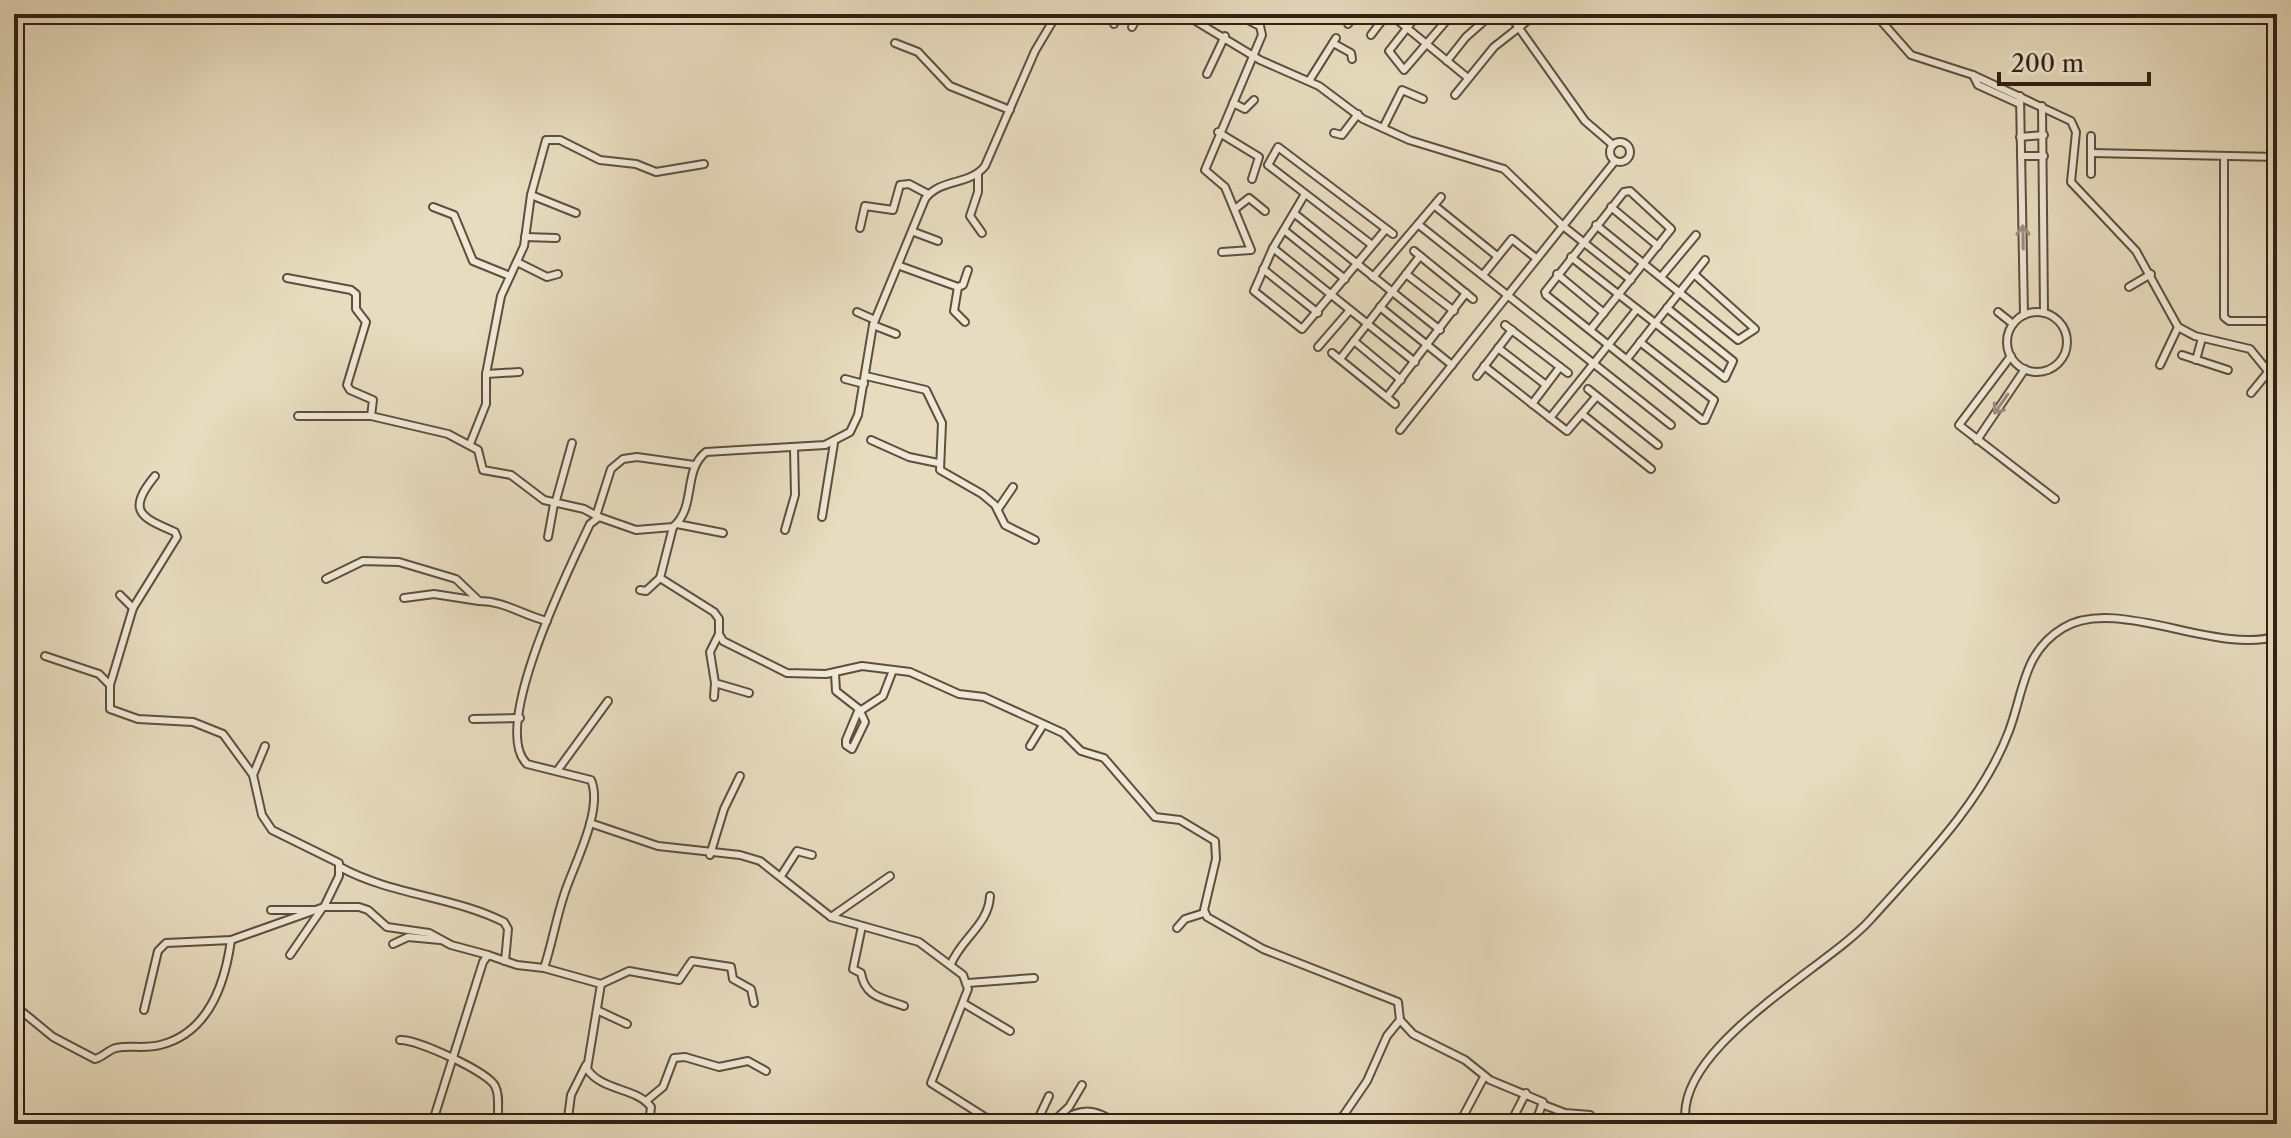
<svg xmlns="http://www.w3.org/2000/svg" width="2291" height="1138" font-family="'Libre Caslon Text',serif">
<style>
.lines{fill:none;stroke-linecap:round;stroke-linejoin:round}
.minor-casing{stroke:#5f4e3e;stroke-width:10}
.minor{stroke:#efe8d5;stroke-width:6}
.oneway{stroke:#9a8e7e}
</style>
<rect width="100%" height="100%" fill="#e7dcbf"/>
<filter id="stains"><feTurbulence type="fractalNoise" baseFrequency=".0025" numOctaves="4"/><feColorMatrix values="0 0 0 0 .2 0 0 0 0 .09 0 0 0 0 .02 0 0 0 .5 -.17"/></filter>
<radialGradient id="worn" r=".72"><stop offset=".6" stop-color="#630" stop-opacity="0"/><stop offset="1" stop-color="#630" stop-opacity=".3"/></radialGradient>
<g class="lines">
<g class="minor-casing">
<g id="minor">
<path d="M1184 14 1260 60 1319 86 1363 119 1409 140 1504 169 1563 226 1631 280"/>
<path d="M1390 14 1468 78"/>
<path d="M1418 14 1389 51 1404 70 1452 14"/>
<path d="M1509 14 1585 121 1613 145"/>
<path d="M1875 14 1911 55 1973 75 2071 121 2076 132 2071 182 2136 251 2178 327 2195 336 2250 349 2277 382"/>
<path d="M1114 24 1118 14"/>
<path d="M1256 24 1266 14"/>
<path d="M1348 24 1356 14"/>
<path d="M1132 27 1139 14"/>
<path d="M1371 35 1387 14"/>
<path d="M895 43 918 52 950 86 1010 110"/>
<path d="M1333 43 1351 53 1352 59"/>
<path d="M1447 61 1466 37 1492 14"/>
<path d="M1207 74 1225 36"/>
<path d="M1973 75 1978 85 2020 104"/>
<path d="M1309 81 1336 38"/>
<path d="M1455 95 1494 47 1536 14"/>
<path d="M2020 96 2024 315"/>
<path d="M1233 103 1245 109 1254 100"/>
<path d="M2042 106 2044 313"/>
<path d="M1383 128 1402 90 1423 99"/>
<path d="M1218 132 1259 157 1252 179"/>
<path d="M1334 133 1342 135 1358 114"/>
<path d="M2091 136V174"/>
<path d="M2020 137 2044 135"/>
<circle cx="1620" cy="152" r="10"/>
<path d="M2092 153 2277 157"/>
<path d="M2021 156H2044"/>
<path d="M2224 156V317L2229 321H2277"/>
<path d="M978 174V192L970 216 982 233"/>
<path d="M1305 194 1273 248 1254 291 1302 329 1386 229"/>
<path d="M531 195 576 213"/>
<path d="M1435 206 1497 256"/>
<path d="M433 207 454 215 473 261 510 276"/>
<path d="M1611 207 1658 246"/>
<path d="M1235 209 1249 198 1265 211"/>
<path d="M1295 214 1440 330"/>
<path d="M1419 225 1671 425"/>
<path d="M1596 225 1738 340 1755 329 1694 274"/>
<path d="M860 228 865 206 893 210 900 185 909 184 928 194"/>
<path d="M1284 230 1345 279"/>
<path d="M914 232 938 241"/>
<path d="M525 237 556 238"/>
<path d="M1372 245 1268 165 1278 147 1393 234"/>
<path d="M1273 248 1415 362"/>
<path d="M1414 251 1473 299"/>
<path d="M1222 252 1251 250 1225 187 1205 170 1262 35 1260 26 1250 21 1247 14"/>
<path d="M1571 257 1725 378 1733 361 1667 308"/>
<path d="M517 262 547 277 558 274"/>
<path d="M900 266 958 287 963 285 968 270"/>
<path d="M1263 269 1318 313"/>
<path d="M1406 274 1454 311"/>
<path d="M1557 274 1604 313"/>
<path d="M1483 275 1512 239 1536 258"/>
<path d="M1373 277 1441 197"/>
<path d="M1661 277 1696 235"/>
<path d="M287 278 351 290 356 294V309L366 322 347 385 350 390 373 400 371 416 448 434 478 450 483 470 511 475 544 500 584 509 599 517"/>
<path d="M958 287 954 311 965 322"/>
<path d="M2129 287 2151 274"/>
<path d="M1380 307 1452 365"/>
<path d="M857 312 875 320"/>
<path d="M1998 312 2013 324"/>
<circle cx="2037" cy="342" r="30"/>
<path d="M873 325 896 334"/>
<path d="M1505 325 1568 373"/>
<path d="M1590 330 1671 229 1630 191 1624 192 1545 292 1546 295 1702 420H1705L1714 400 1640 342"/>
<path d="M1354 341 1401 380"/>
<path d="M1318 347 1350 310"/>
<path d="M1498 348 1546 385"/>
<path d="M1332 353 1395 404"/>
<path d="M2182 355 2228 370"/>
<path d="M2011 356 1959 425 2055 499"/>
<path d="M1340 359 1420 256"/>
<path d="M1627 359 1705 260"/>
<path d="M2196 360 2202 338"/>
<path d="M2160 365 2178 327"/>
<path d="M1484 366 1567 431 1596 397"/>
<path d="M486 374 519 372"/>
<path d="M866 376 926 390 942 423 940 470 982 494 995 505 1005 525 1035 540"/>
<path d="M1477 376 1512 330"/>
<path d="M845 379 864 384"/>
<path d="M1588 389 1658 445"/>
<path d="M2251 393 2269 371"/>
<path d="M1387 397 1466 293"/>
<path d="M1532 404 1560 367"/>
<path d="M1582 414 1651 469"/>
<path d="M298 416H371"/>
<path d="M1550 418 1637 309"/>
<path d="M1400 430 1615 161"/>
<path d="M871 440 909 457 938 463"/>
<path d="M1977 440 2025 369"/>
<path d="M470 444 486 404V374L501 296 524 246 531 195 546 140H560L600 160 636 164 656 172 704 164"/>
<path d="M155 476C127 510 139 517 175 532L177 537 133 608 110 685V709L138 719 193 722 223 734 253 775 262 815 272 830 339 863V876L324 907"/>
<path d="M555 504 572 443"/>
<path d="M998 509 1013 487"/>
<path d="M596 516 611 469 623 459 637 457 694 465"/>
<path d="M822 517 834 443"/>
<path d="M677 524 723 533"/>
<path d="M673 527 660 578 714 612 719 619V634L723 641 787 673 826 674 862 666 910 672 959 694 984 697 1063 733 1081 751 1104 758 1155 817 1180 820 1215 841 1216 859 1204 910 1207 917 1263 949 1398 1002 1400 1020 1413 1034 1465 1060 1490 1080 1543 1102 1535 1124"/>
<path d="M785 530 795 495 794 448"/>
<path d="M548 537 554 504"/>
<path d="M326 579 363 561 399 562 456 579 479 601C505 601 522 615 547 621"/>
<path d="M640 590 646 591 660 578"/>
<path d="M120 595 133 608"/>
<path d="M404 598 434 594 479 601"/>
<path d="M719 634 710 652 715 683 749 693"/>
<path d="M45 656 99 674 110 685"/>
<path d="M835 673 836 691 859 709"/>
<path d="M714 697 715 683"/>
<path d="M859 709 846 740V745L852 749 865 722 860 711"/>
<path d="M860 711 883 696 893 670"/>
<path d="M473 719 520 718"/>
<path d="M1030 746 1043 725"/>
<path d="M557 771 608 701"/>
<path d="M253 775 265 746"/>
<path d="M590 823 658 846 740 855 760 861 831 917 919 942 963 975 968 989 931 1083 996 1124"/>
<path d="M710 855 724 809 740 776"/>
<path d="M340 867C391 895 452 896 504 922L508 929 505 961"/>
<path d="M781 876 797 851 812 855"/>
<path d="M271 910H315"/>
<path d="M831 917 890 876"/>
<path d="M862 926 853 969 861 973C865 997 882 998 904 1006"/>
<path d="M1177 928 1185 919 1204 913"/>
<path d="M393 944 408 937 440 940"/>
<path d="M290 955 321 910"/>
<path d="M951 964C961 939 989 924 990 896"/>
<path d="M544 968 601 984 587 1069C603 1092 636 1087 651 1107L649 1124"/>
<path d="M968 983 1034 978"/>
<path d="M601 984 629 971 679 980 692 961 731 967 733 979 751 989 754 1003"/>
<path d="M963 1003 1010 1031"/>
<path d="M14 1005 53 1037 95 1059C103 1057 108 1050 116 1048 130 1045 145 1049 160 1045 209 1033 225 984 231 940"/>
<path d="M144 1010 158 951 166 943 231 940 324 907H359L368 910 387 927 429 933 451 945 488 955"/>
<path d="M599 1011 627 1024"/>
<path d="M400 1040C417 1039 488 1072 495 1086 501 1097 496 1112 499 1124"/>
<path d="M646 1101 663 1087 674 1058 685 1057 719 1067 748 1061 766 1071"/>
<path d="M1544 1105 1565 1113 1590 1115"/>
<path d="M1057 1118 1069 1107 1082 1085"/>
<path d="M1341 1119 1367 1081 1387 1036 1400 1020"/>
<path d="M432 1124 483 962 488 955 517 965 544 968C552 944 556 919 564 895 573 866 604 810 591 780L527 764C489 728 571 565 590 524L599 517 636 530 673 527C697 507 682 471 706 452L825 445 850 432 858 415 873 325 925 199C940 178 969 186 985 166L1035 51 1057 14"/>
<path d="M543 1124 551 1120 560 1123 568 1118 571 1095 586 1065"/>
<path d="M1046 1124 1040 1115 1049 1096"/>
<path d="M1053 1124C1080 1109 1091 1106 1118 1124"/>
<path d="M1459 1124 1484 1077"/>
<path d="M1510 1124 1526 1093"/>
<path d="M1686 1124C1672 1048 1828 967 1870 920 1921 863 1982 803 2009 731 2024 691 2023 652 2063 628 2116 595 2218 656 2277 636"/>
</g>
</g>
<use href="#minor" class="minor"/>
</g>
<defs><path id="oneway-shaft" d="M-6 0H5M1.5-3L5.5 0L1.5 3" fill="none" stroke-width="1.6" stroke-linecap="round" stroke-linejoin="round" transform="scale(2)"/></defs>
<g class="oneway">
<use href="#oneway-shaft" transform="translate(2023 237) rotate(-91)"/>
<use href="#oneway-shaft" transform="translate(2001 404) rotate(125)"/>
</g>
<rect width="2291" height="1138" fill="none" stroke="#e7dcbf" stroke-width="48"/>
<rect x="16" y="16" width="2259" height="1106" fill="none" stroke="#321f13" stroke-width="4"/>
<rect x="24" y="24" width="2243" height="1090" fill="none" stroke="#321f13" stroke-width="2"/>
<path d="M1999 72v12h150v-12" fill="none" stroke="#321f13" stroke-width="4"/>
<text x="2011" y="72" font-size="24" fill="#321f13" stroke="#efe8d5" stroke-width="6" paint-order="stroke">200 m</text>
<rect width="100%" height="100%" filter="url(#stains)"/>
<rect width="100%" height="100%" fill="url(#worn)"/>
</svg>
